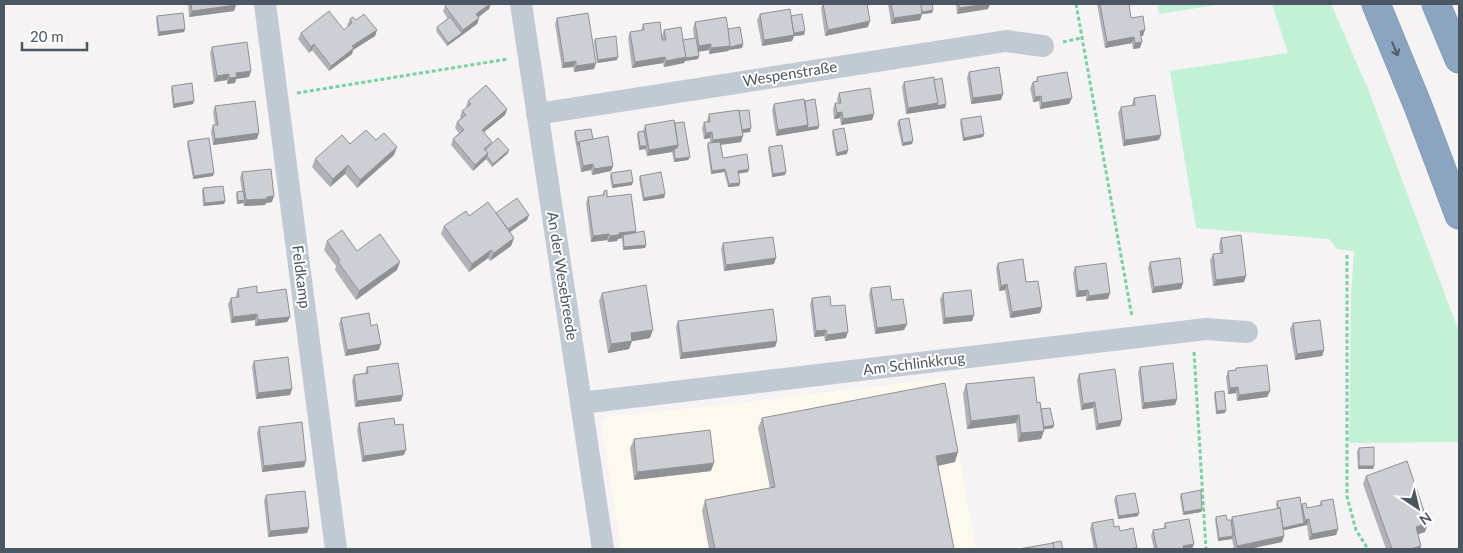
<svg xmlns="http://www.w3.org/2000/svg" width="1463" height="553" font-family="Lato,sans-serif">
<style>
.commercial{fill:#fdf9ef}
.green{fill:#c3f1d5}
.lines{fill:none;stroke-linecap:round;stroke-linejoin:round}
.highway-casing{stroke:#7690ad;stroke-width:29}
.path{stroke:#7ad0a6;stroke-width:3;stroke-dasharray:4 2.5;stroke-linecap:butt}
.street{stroke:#c1cad2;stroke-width:22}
.highway{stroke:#8ba5c1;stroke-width:28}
.wall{fill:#b0b2b7}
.shaded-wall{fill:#909195}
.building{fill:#cdcfd5;stroke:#909195}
.oneway{stroke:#505e6b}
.labels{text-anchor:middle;stroke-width:4;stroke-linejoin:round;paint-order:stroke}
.street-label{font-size:15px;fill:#4a5661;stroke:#fff}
</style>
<rect width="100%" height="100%" fill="#f5f3f3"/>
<path class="commercial" d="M945 378 976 549H621L601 423 609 416 703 407Z"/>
<g class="green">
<path d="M1158 4H1222L1159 14Z"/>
<path d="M1272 4H1331L1368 89 1459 332V446L1457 442 1349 443 1351 295 1354 251 1337 249 1329 239 1196 228 1170 71 1288 53Z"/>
</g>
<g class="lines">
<g class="highway-casing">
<g id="highway">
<path d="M1376 4 1418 106 1459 215"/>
<path d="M1436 4 1459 59"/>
</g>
</g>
<g class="path">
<path d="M1076 4 1132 317"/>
<path d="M1063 42 1081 38"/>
<path d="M297 93 508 59"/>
<path d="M1347 255V497L1356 530 1368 549"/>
<path d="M1194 352 1206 549"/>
</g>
<g class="street">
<path d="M265 4 336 549"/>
<path d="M521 4 603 549"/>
<path d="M537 114 1006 41 1043 46"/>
<path d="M581 403 1206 329 1247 332"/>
</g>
<use href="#highway" class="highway"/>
</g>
<g class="wall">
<path d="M188 4H236V5L234 11 189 17Z"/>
<path d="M823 4H867L868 27 825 36 821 8Z"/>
<path d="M888 4H932L933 10 932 13 922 14 920 20 891 24Z"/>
<path d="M956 4H990L988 9 957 14Z"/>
<path d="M1097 4H1129L1131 18 1143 36H1141L1140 48 1133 49 1132 43 1105 48Z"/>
<path d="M445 6 489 9 479 17V18L477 24 447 46 436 31 437 27 448 19 443 11Z"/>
<path d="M760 14 791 16 804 35 794 36 792 41 762 46 757 20Z"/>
<path d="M157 16 185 29 184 32 158 36 156 19Z"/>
<path d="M557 18 596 63 594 69 574 72 573 67 562 68 555 24Z"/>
<path d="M350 19 356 20 377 30 375 36 353 50 352 54 329 71 312 50 309 53 298 39 301 33 344 30 348 26 347 25Z"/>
<path d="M695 22 728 29 743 44 742 48 729 50 728 51 709 54V50L698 52 699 56 698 59 685 61 684 63 664 67 663 63 632 68 628 38 630 32 641 30 643 24 662 40V36L664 30 683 40 694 38 693 28Z"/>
<path d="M595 39 617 60 597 63 594 42Z"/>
<path d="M212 47 251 71 249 77 236 79 235 83 227 84V80L214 82 210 53Z"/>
<path d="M969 72 1001 100 971 104 967 78Z"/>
<path d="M1037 77 1069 104 1040 109 1039 101 1033 102 1030 88 1033 82H1036Z"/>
<path d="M934 80 946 104 945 108 906 114 902 87 904 82Z"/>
<path d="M172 86 193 104 173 108 171 89Z"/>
<path d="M839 93 874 114 872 120 841 125 840 118 834 119 833 109 835 103H838L837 99Z"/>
<path d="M1134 98 1159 140 1123 146 1118 113 1121 107 1132 106V104Z"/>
<path d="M468 101 507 109 505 115 484 132 491 144 508 153 492 167 486 159 473 171 451 145 453 139 459 133 455 128 457 122 461 118 460 117 462 111 466 108V107Z"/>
<path d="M805 101 819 126 818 129 776 136 772 110 774 104Z"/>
<path d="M215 106 257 139 213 145 211 131 213 125H215L213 112Z"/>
<path d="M709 114 751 128 750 132 742 133 743 136 741 142 721 145 723 158 748 172 738 173 740 183 739 186 728 187 724 172 711 174 707 146 708 143 710 142V138L704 139 702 128 704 122H707V120Z"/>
<path d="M961 119 984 134 983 137 963 141 960 122Z"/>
<path d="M899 120 912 144 902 146 897 123Z"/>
<path d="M675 123 690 157 688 160 674 162 672 152 647 156 645 149 639 150 637 135 638 132 643 131 645 125Z"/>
<path d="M833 130 847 154 836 156 832 133Z"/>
<path d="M575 131 593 139 613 166 611 171 592 175 591 170 581 172 574 134Z"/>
<path d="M376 140 394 155 357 188 345 174 330 187 312 167 315 159 350 144Z"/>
<path d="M188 141 213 176 193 179 187 144Z"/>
<path d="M769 147 786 172 785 175 772 177 768 150Z"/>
<path d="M242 172 272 202 266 203 265 205 244 206 243 203 237 204 236 195 237 192 242 191 240 178Z"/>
<path d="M611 173 632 185 612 188 610 177Z"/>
<path d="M640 176 665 194 664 198 643 201 639 179Z"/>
<path d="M203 188 225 201 224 204 203 206 202 191Z"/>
<path d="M604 191 636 233 646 245 645 248 623 250 622 238 618 239 617 241 608 242 607 240 591 242 586 203 588 197 602 196Z"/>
<path d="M496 213 529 215 527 220 510 232 514 238 511 246 490 261 488 258 469 272 441 234 444 226 469 216Z"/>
<path d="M1221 238 1246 276 1244 282 1213 286 1210 260 1213 254H1220L1219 244Z"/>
<path d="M327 241 397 270 356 300 335 270 336 266 324 250Z"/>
<path d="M723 243 774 264 724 271 721 249Z"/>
<path d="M1150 262 1183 283 1181 289 1152 293 1148 268Z"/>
<path d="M998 263 1042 307 1040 313 1010 318 1005 290 999 291 996 268Z"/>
<path d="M1075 267 1108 299 1086 301V296L1076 297 1073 273Z"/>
<path d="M871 288 892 300 907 324 904 330 875 334 869 294Z"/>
<path d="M238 289 257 293 290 317 287 322 255 326V320L231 323 228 304 231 298H236V295Z"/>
<path d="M602 293 650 338 632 341 629 349 608 353 599 301Z"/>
<path d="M943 293 974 315 972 321 943 324 940 299Z"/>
<path d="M812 298 831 306 846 338 825 341 824 336 814 337 810 304Z"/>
<path d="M341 318 371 326 379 350 345 356 339 324Z"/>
<path d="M678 321 777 341 775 347 680 359 676 327Z"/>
<path d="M1293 323 1324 350 1322 356 1295 360 1290 329Z"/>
<path d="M254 361 292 389 290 395 256 399 252 367Z"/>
<path d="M367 367 403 395 401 401 355 407 352 381 354 375 365 373Z"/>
<path d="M1140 367 1177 399 1175 405 1142 409 1138 372Z"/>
<path d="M1236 368 1270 391 1267 397 1237 401 1236 393 1228 394 1226 377 1228 371 1235 370Z"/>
<path d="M1079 374 1120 426 1096 430 1093 408 1081 410 1077 380Z"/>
<path d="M966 384 1037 403 1054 425 1053 428 1044 429 1041 439 1018 442 1016 423 967 429 963 393Z"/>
<path d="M1215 392 1225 413 1216 414 1214 395Z"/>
<path d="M762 418 955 462 938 466 954 549H709L702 511 705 500 770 488 758 428Z"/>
<path d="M359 423 395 425 404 455 362 462 357 429Z"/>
<path d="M259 427 306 461 304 467 262 472 257 433Z"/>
<path d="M634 439 711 471 634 480 630 448Z"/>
<path d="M1359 448 1374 466 1373 469H1358L1357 451Z"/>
<path d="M1366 476 1425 532 1418 534 1420 549H1386L1363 484Z"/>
<path d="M1181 494 1202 509 1201 512 1183 515 1180 497Z"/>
<path d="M266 495 309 527 307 533 268 537 264 501Z"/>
<path d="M1116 496 1138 516 1118 519 1114 500Z"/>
<path d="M1277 501 1302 506V504L1307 508 1319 506 1321 501 1338 529 1336 535 1309 540 1307 525 1283 530 1284 536 1282 542 1249 549H1234L1232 539 1218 541 1215 520 1216 517 1227 520H1231L1232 517 1277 509 1276 504Z"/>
<path d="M1092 523 1114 527 1120 531 1136 549H1094L1090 529Z"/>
<path d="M1165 523 1194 544 1192 549H1154L1151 536 1153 530 1163 529Z"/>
</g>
<g class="shaded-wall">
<path d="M490 4H491L489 9 474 20 476 14Z"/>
<path d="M990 4 988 9 957 14 959 8Z"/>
<path d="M236 5 234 11 189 17 192 11Z"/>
<path d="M933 10 932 13 922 14 920 20 891 24 894 18 921 12Z"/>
<path d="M479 18 477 24 461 36 463 30Z"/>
<path d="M870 21 868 27 825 36 828 30Z"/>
<path d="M185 29 184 32 158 36 159 32Z"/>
<path d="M377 30 375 36 353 50 352 54 329 71 331 66 352 46Z"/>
<path d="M1145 30 1143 36H1138L1140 31Z"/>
<path d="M805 31 804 35 794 36 792 41 762 46 764 40Z"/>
<path d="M462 33 461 36 447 46 448 43Z"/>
<path d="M1134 37 1132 43 1105 48 1107 42Z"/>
<path d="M1142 42 1140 48 1133 49 1135 43Z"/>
<path d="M314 44 312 50 309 53 311 47Z"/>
<path d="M711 44 709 50 696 52 699 46Z"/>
<path d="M743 44 742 48 729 50 728 51 709 54 711 48Z"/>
<path d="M699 56 698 59 685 61 684 63 664 67 666 61 686 57Z"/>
<path d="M618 57 617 60 597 63 598 60Z"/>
<path d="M665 57 663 63 632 68 635 62Z"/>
<path d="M576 61 573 67 562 68 564 63Z"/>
<path d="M596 63 594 69 574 72 576 66Z"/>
<path d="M251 71 249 77 236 79 235 83 227 84 229 78 236 73Z"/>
<path d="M229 74 227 80 214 82 217 76Z"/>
<path d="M1003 94 1001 100 971 104 973 98Z"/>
<path d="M1041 96 1039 101 1033 102 1035 97Z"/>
<path d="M1072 98 1069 104 1040 109 1042 103Z"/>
<path d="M194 101 193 104 173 108 174 104Z"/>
<path d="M938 103 946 104 945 108 906 114 908 108Z"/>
<path d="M507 109 505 115 479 136 482 130Z"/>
<path d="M842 112 840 118 834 119 837 113Z"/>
<path d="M874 114 872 120 841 125 843 119Z"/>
<path d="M808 125 806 131 776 136 778 130Z"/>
<path d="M819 126 818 129 806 131 807 128Z"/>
<path d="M751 128 750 132 739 133 741 130Z"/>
<path d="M712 132 710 138 704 139 706 133Z"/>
<path d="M259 133 257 139 213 145 215 139Z"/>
<path d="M984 134 983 137 963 141 964 138Z"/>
<path d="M1161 135 1159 140 1123 146 1125 140Z"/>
<path d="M743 136 741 142 711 146 713 140Z"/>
<path d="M913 141 912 144 902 146 903 143Z"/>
<path d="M678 145 676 151 674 149 672 152 647 156 649 150Z"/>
<path d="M640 146H647L645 149 639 150Z"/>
<path d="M397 147 394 155 357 188 360 180Z"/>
<path d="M509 150 508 153 492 167 493 164Z"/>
<path d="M848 150 847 154 836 156 837 153Z"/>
<path d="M488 153 486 159 473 171 475 165Z"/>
<path d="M690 157 688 160 674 162 675 159Z"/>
<path d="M593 164 591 170 581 172 583 166Z"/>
<path d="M348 165 345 174 330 187 333 179Z"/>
<path d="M613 166 611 171 592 175 594 169Z"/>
<path d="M725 169 724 172 711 174 712 171Z"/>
<path d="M749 169 748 172 737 174 738 171Z"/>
<path d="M786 172 785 175 772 177 773 174Z"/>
<path d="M214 173 213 176 193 179 194 176Z"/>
<path d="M633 182 632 185 612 188 613 185Z"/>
<path d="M740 183 739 186 728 187 729 184Z"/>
<path d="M665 194 664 198 643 201 644 198Z"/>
<path d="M274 196 272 202 266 203 265 205 244 206 246 200Z"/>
<path d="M245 200 243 203 237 204 238 201Z"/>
<path d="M225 201 224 204 203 206 205 203Z"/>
<path d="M529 215 527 220 504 236 507 231Z"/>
<path d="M636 231 634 237 623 235 622 238 618 239 617 241 608 242 610 236 619 233Z"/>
<path d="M609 234 607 240 591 242 593 236Z"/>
<path d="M514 238 511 246 490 261 494 253Z"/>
<path d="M646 245 645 248 623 250 624 247Z"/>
<path d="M491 250 488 258 469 272 472 264Z"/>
<path d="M776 258 774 264 724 271 726 265Z"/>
<path d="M400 262 397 270 356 300 359 291Z"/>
<path d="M1246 276 1244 282 1213 286 1216 280Z"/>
<path d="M1183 283 1181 289 1152 293 1154 287Z"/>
<path d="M1007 284 1005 290 999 291 1001 286Z"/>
<path d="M1088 290 1086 296 1076 297 1078 291Z"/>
<path d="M1110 293 1108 299 1086 301 1089 296Z"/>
<path d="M1042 307 1040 313 1010 318 1012 312Z"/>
<path d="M257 314 255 320 231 323 233 317Z"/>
<path d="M974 315 972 321 943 324 945 318Z"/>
<path d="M290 317 287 322 255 326 258 320Z"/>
<path d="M907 324 904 330 875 334 877 328Z"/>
<path d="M653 330 650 338 628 342 631 333Z"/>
<path d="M826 330 824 336 814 337 816 331Z"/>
<path d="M848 332 846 338 825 341 827 335Z"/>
<path d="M632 341 629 349 608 353 611 344Z"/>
<path d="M777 341 775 347 680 359 682 353Z"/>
<path d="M381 344 379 350 345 356 347 350Z"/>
<path d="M1324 350 1322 356 1295 360 1297 354Z"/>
<path d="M1238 387 1236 393 1228 394 1230 388Z"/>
<path d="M292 389 290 395 256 399 258 393Z"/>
<path d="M1270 391 1267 397 1237 401 1239 395Z"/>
<path d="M403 395 401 401 355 407 357 401Z"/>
<path d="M1177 399 1175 405 1142 409 1144 403Z"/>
<path d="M1095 402 1093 408 1081 410 1083 404Z"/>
<path d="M1226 410 1225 413 1216 414 1217 411Z"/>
<path d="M1019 415 1016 423 967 429 971 421Z"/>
<path d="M1122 420 1120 426 1096 430 1098 424Z"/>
<path d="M1054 425 1053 428 1040 430 1041 427Z"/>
<path d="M1044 431 1041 439 1018 442 1021 433Z"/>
<path d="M406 450 404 455 362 462 364 456Z"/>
<path d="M958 452 955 462 932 467 936 456Z"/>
<path d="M306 461 304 467 262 472 264 466Z"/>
<path d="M714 463 711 471 634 480 637 472Z"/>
<path d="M1359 466H1374L1373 469H1358Z"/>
<path d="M1202 509 1201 512 1183 515 1184 512Z"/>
<path d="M1139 513 1138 516 1118 519 1119 516Z"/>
<path d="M1309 519 1307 525 1281 531 1282 528 1304 523 1305 520Z"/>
<path d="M1428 523 1425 532 1413 536 1416 527Z"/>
<path d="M309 527 307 533 268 537 270 531Z"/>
<path d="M1338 529 1336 535 1309 540 1312 534Z"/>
<path d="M1233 536 1232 539 1218 541 1219 538Z"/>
<path d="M1284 536 1282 542 1249 549H1235L1237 546Z"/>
<path d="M1194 544 1192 549H1182L1183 546Z"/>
<path d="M1421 546 1420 549H1411Z"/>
</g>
<g class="building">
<path d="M191 4H236V5L192 11Z"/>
<path d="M447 4H490L476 14 479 18 463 30 445 6Z"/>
<path d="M823 4H867L870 21 828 30Z"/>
<path d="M891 4H921L922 14 894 18Z"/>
<path d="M921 4H932L933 10 922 12Z"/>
<path d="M959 4H987L959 8Z"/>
<path d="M1100 4H1129L1131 18 1143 16 1145 30 1140 31 1142 42 1135 43 1134 37 1107 42Z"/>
<path d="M790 9 794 35 764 40 760 14Z"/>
<path d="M329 11 344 30 352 23 350 19 353 17 356 20 364 14 377 30 352 46 354 48 331 66 314 44 311 47 301 33Z"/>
<path d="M183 13 185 29 159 32 157 16Z"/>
<path d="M588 13 596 63 576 66V61L564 63 557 18Z"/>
<path d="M802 14 805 31 794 33 791 16Z"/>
<path d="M450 17 462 33 448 43 437 27Z"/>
<path d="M726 17 731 46 711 48V44L699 46 695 22Z"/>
<path d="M660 22 662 40H666L664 30 681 27 686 57 666 61 665 57 635 62 630 32 644 30 643 24Z"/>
<path d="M740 27 743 44 730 47 728 29Z"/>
<path d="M616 36 618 57 598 60 595 39Z"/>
<path d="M696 38 699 56 686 58 683 40Z"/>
<path d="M247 42 251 71 236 73 237 77 229 78V74L217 76 212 47Z"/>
<path d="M999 67 1003 94 973 98 969 72Z"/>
<path d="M1067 72 1072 98 1042 103 1041 96 1035 97 1033 82 1038 81 1037 77Z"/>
<path d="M934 77 938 103 908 108 904 82Z"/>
<path d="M942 78 946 104 937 106 938 103 934 80Z"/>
<path d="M192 83 194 101 174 104 172 86Z"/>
<path d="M486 85 507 109 482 130 492 142 484 149 488 153 475 165 453 139 464 130 457 122 466 115 462 111 471 104 468 101Z"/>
<path d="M870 88 874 114 843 119 842 112 837 113 835 103H841L839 93Z"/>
<path d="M1155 95 1161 135 1125 140 1121 107 1135 105 1134 98Z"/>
<path d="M804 99 808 125 778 130 774 104Z"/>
<path d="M815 99 819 126 807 128 808 125 805 101Z"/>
<path d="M255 101 259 133 215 139 213 125H218L215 106Z"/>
<path d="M739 110 743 136 713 140 712 132 706 133 704 122H710L709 114Z"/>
<path d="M749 110 751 128 742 130 739 111Z"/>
<path d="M981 116 984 134 964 138 961 119Z"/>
<path d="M909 118 913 141 903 143 899 120Z"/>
<path d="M674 120 678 145 649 150 645 125Z"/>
<path d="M684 122 690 157 675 159 674 149 677 148 678 145 675 123Z"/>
<path d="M844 128 848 150 837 153 833 130Z"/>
<path d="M591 129 593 139 579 142 578 145 575 131Z"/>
<path d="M366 130 376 140 384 133 397 147 360 180 348 165 333 179 315 159 342 135 350 144Z"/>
<path d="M644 131 647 146H640L638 132Z"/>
<path d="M608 136 613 166 594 169 593 164 583 166 579 142Z"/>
<path d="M209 138 214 173 194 176 188 141Z"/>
<path d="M498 138 509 150 493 164 487 156 488 153 485 150Z"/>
<path d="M720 142 723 158 747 154 749 169 738 171 740 183 729 184 725 169 712 171 708 143Z"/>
<path d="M782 145 786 172 773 174 769 147Z"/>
<path d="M271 169 274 196 267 197V199L246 200 242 172Z"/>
<path d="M631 170 633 182 613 185 611 173Z"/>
<path d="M661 172 665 194 644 198 640 176Z"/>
<path d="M223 186 225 201 205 203 203 188Z"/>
<path d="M607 190V197L631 194 636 231 619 233V235L610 236 609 234 593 236 588 197 604 195V191Z"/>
<path d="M243 191 245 200 238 201 237 192Z"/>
<path d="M517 198 529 215 508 229 496 213Z"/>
<path d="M488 202 514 238 494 253 491 250 472 264 444 226 466 211 469 216Z"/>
<path d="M342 230 357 251 380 234 400 262 359 291 338 262 340 260 327 241Z"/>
<path d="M644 231 646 245 624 247 623 235Z"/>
<path d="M1241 235 1246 276 1216 280 1213 254 1223 253 1221 238Z"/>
<path d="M773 237 776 258 726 265 723 243Z"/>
<path d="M1180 258 1183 283 1154 287 1150 262Z"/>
<path d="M1023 259 1026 282 1038 281 1042 307 1012 312 1007 284 1001 286 998 263Z"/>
<path d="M1106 263 1110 293 1089 296 1088 290 1078 291 1075 267Z"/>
<path d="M646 285 653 330 631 333 632 341 611 344 602 293Z"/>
<path d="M257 286V293L286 289 290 317 258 320 257 314 233 317 231 298 239 297 238 289Z"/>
<path d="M890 286 892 300 903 299 907 324 877 328 871 288Z"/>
<path d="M971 290 974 315 945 318 943 293Z"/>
<path d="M830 296 831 306 845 305 848 332 827 335 826 330 816 331 812 298Z"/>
<path d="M773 309 777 341 682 353 678 321Z"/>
<path d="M369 313 371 326 377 324 381 344 347 350 341 318Z"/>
<path d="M1320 320 1324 350 1297 354 1293 323Z"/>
<path d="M288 357 292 389 258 393 254 361Z"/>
<path d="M398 363 403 395 357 401 354 375 368 373 367 367Z"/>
<path d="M1173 363 1177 399 1144 403 1140 367Z"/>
<path d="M1267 365 1270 391 1239 395 1238 387 1230 388 1228 371 1236 370V368Z"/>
<path d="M1115 369 1122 420 1098 424 1095 402 1083 404 1079 374Z"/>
<path d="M1034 377 1037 403 1040 402 1044 431 1021 433 1019 415 971 421 966 384Z"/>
<path d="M945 383 958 452 936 456 954 549H715L705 500 775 487 762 418Z"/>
<path d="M1224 391 1226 410 1217 411 1215 392Z"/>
<path d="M1050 408 1054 425 1044 427 1041 409Z"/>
<path d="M394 418 395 425 403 424 406 450 364 456 359 423Z"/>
<path d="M302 422 306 461 264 466 259 427Z"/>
<path d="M710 430 714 463 637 472 634 439Z"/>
<path d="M1374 447V466H1359V448Z"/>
<path d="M1407 461 1428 523 1416 527 1421 546 1411 549H1392L1366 476Z"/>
<path d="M1201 490 1202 509 1184 512 1181 494Z"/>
<path d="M305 491 309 527 270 531 266 495Z"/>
<path d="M1135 493 1139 513 1119 516 1116 496Z"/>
<path d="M1300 497 1304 523 1283 528 1280 508H1278L1277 501Z"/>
<path d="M1333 499 1338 529 1312 534 1309 519 1305 520 1302 504 1306 503 1307 508 1322 505 1321 501Z"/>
<path d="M1280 508 1284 536 1237 546 1232 517Z"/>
<path d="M1226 515 1227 520H1231L1233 536 1219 538 1216 517Z"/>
<path d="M1113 519 1114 527 1119 526 1120 531 1133 528 1137 548H1133V549H1097L1092 523Z"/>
<path d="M1189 519 1194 544 1183 546 1184 549H1157L1153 530 1166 528 1165 523Z"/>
<path d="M1061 541 1063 549H1054L1053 543H1052Z"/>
<path d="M1053 543 1054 549H1019Z"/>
</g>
<defs><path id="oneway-shaft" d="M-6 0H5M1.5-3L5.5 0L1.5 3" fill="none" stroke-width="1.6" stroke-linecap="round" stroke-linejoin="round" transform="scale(1.25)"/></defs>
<use class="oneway" href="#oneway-shaft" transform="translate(1395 49) rotate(67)"/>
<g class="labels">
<g class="street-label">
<text transform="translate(790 74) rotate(-9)" y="5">Wespenstraße</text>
<text transform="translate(562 276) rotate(81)" y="5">An der Wesebreede</text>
<text transform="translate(301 277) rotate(83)" y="5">Feldkamp</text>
<text transform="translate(914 364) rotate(-7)" y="5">Am Schlinkkrug</text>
</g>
</g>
<rect width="1463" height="553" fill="none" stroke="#4a5661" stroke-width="10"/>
<g transform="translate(1418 508) rotate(145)" stroke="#ffffff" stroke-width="4" paint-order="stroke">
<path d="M0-4L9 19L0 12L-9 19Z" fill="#4a5661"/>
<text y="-8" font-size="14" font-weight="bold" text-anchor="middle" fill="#4a5661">N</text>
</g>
<path d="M22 42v8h65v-8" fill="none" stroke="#4a5661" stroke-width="2.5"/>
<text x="30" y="42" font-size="15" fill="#4a5661" stroke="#ffffff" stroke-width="4" paint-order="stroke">20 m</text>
</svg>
